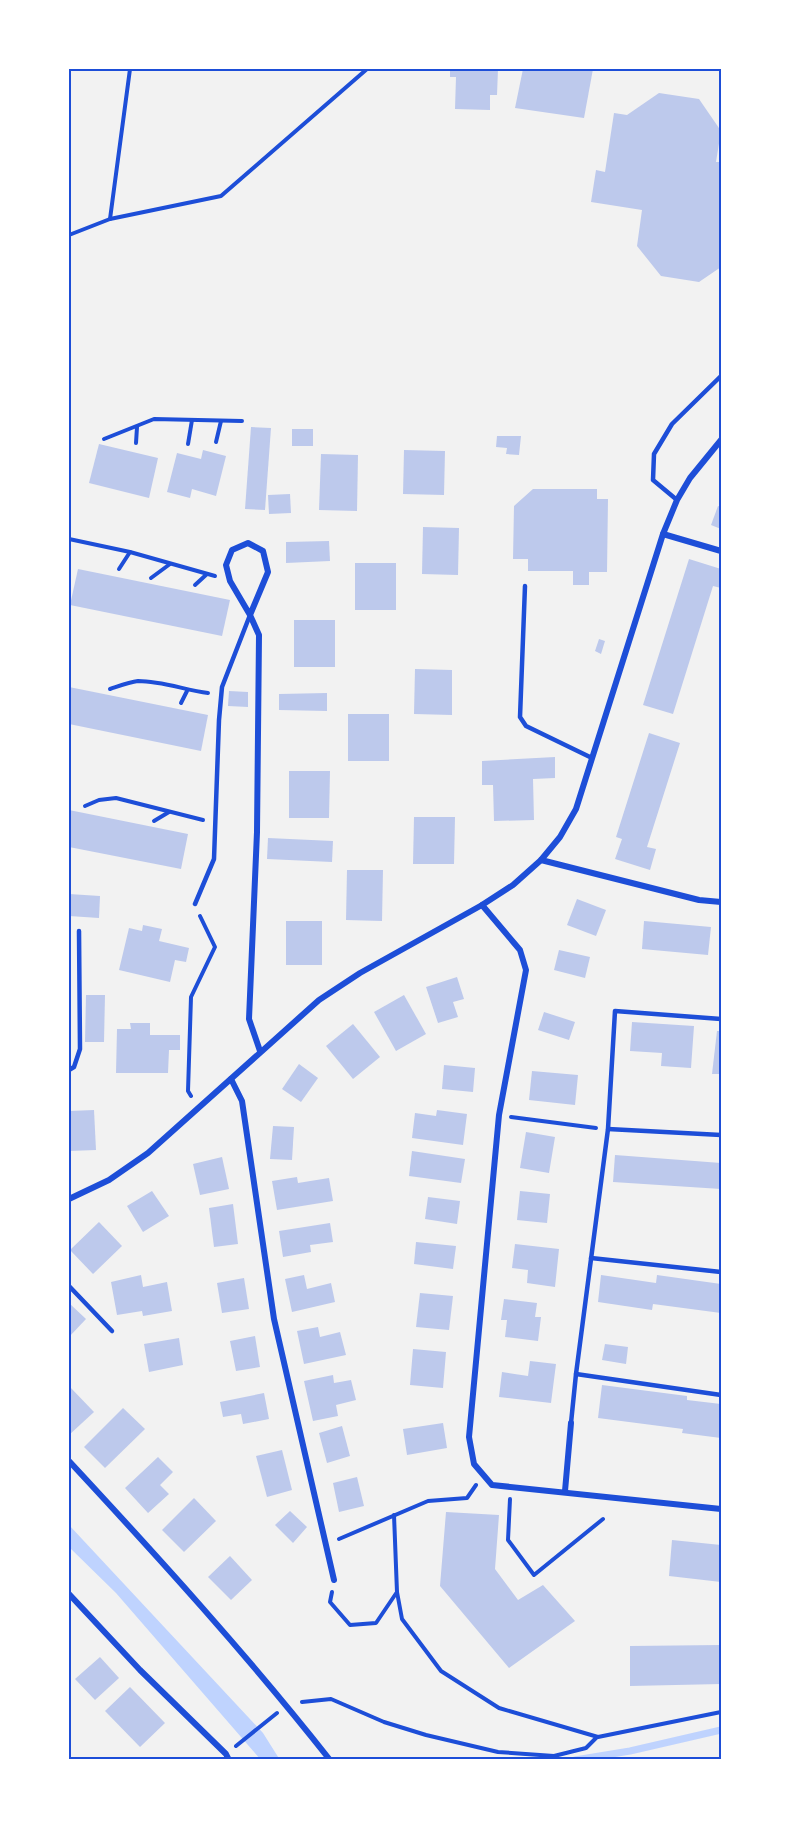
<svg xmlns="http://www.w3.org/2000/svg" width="790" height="1829" font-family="Commissioner,sans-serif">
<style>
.water{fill:#bfd3fe}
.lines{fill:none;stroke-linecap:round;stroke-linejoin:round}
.stream{stroke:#bfd3fe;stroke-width:7}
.building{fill:#bdc9ec}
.path{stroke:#1d4ed8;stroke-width:4}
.service{stroke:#1d4ed8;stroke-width:4.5}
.minor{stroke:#1d4ed8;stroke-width:6}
.neatline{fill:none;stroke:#1d4ed8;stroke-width:2}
</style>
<rect width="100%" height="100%" fill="#f2f2f2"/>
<path class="water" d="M69 1525 263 1733 280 1760H261L116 1593 69 1547Z"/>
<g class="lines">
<path class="stream" d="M575 1760 630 1751 721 1730"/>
</g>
<g class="building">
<path d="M450 69H498L497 95H490V110L455 109 456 77H450Z"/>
<path d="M523 69H593L584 118 515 108Z"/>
<path d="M659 93 699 99 721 131 716 162H721V267L699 282 661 276 637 246 642 210 591 202 596 170 605 172 614 113 627 115Z"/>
<path d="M251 427 271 428 265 510 245 509Z"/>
<rect x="292" y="429" width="21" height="17"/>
<path d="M497 436H521L519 455 506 454 507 448 496 447Z"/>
<path d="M99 444 158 458 149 498 89 483Z"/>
<path d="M203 450 226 456 216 496 192 489 190 498 167 492 177 453 201 459Z"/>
<path d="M404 450 445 451 444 495 403 494Z"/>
<path d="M321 454 358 455 357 511 319 510Z"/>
<path d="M533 489H597V499H608L607 572H589V585H573V571H528V559H513L514 506Z"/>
<path d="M290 494 291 513 269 514 268 495Z"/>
<path d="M718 506 721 507V529L711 525Z"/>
<path d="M423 527 459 528 458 575 422 574Z"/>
<path d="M329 541 330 561 286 563V542Z"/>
<path d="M689 559 721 569V588L713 586 673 714 643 705Z"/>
<rect x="355" y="563" width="41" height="47"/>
<path d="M78 569 230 600 222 636 70 605Z"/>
<rect x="294" y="620" width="41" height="47"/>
<path d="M599 639 605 641 601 654 595 651Z"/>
<path d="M415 669 452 670V715L414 714Z"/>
<path d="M69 687 208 715 201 751 69 724Z"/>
<path d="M229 691 248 692V707L228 706Z"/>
<path d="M327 693V711L279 710V694Z"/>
<rect x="348" y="714" width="41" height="47"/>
<path d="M649 733 680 743 647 847 656 849 650 870 615 859 622 839 616 837Z"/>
<path d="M555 757V778L533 779 534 820 494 821 493 785H482V761Z"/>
<path d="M289 771H330L329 818H289Z"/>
<path d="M69 810 188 834 181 869 69 847Z"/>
<path d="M414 817H455L454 864H413Z"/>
<path d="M268 838 333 841 332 862 267 859Z"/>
<path d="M347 870H383L382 921 346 920Z"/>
<path d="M69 894 100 896 99 918 69 916Z"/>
<path d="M577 899 606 910 596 936 567 925Z"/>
<rect x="286" y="921" width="36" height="44"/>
<path d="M644 921 711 927 708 955 642 949Z"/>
<path d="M143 925 162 929 159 941 189 948 186 962 175 960 170 982 119 970 129 928 142 931Z"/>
<path d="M559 950 590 957 585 978 554 970Z"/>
<path d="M457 977 464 999 453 1002 458 1017 438 1023 426 987Z"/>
<path d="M86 995H105L104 1042H85Z"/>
<path d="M404 995 426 1034 396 1051 374 1012Z"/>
<path d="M544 1012 575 1022 569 1040 538 1030Z"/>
<path d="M632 1022 694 1026 691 1068 661 1066 662 1053 630 1051Z"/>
<path d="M130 1023H150V1035H180V1050H169L168 1073H116L117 1029H131Z"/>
<path d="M353 1024 380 1057 353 1079 326 1046Z"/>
<path d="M717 1031H721V1074H712Z"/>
<path d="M299 1064 318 1078 301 1102 282 1089Z"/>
<path d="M444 1065 475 1068 473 1092 442 1089Z"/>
<path d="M532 1071 578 1075 575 1105 529 1100Z"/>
<path d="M94 1110 96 1150 69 1151V1111Z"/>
<path d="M437 1110 467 1114 463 1145 412 1138 415 1113 436 1116Z"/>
<path d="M273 1126 294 1127 292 1160 270 1159Z"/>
<path d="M526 1132 555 1137 549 1173 520 1168Z"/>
<path d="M412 1151 465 1159 461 1183 409 1176Z"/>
<path d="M615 1155 721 1163V1189L613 1182Z"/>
<path d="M222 1157 229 1189 200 1195 193 1164Z"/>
<path d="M297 1177 298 1183 329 1178 333 1201 277 1210 272 1181Z"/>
<path d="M152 1191 169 1216 143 1232 127 1206Z"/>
<path d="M520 1191 550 1194 547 1223 517 1220Z"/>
<path d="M428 1197 460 1201 457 1224 425 1219Z"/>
<path d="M233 1204 238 1244 214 1247 209 1208Z"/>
<path d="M99 1222 122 1246 93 1274 70 1250Z"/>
<path d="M330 1223 333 1242 310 1245 311 1252 283 1257 279 1231Z"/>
<path d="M416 1242 456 1246 453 1269 414 1264Z"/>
<path d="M515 1244 559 1249 555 1287 527 1283 528 1270 512 1268Z"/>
<path d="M141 1275 143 1287 167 1282 172 1311 143 1316 142 1311 117 1315 111 1282Z"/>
<path d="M304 1275 307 1289 331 1283 335 1302 292 1312 285 1279Z"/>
<path d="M601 1275 656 1283 657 1275 721 1284V1313L653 1304 652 1310 598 1302Z"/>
<path d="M244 1278 249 1309 222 1313 217 1283Z"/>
<path d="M420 1293 453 1296 449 1330 416 1327Z"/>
<path d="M504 1299 537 1303 535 1317H541L538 1341 505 1337 507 1320H501Z"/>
<path d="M69 1303 86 1319 69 1337Z"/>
<path d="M318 1327 320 1337 340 1332 346 1355 304 1364 297 1331Z"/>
<path d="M255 1336 260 1367 236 1371 230 1341Z"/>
<path d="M179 1338 183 1365 149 1372 144 1344Z"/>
<path d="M605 1344 628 1347 626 1364 602 1360Z"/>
<path d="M413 1349 446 1352 443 1388 410 1385Z"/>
<path d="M530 1361 556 1364 551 1403 499 1397 502 1372 528 1376Z"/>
<path d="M333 1375 334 1383 351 1380 356 1400 336 1405 338 1416 313 1421 304 1381Z"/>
<path d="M602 1385 687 1396V1400L721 1404V1438L682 1433 683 1429 598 1418Z"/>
<path d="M69 1386 94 1412 69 1435Z"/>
<path d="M264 1393 269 1419 243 1424 241 1414 223 1417 220 1402Z"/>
<path d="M123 1408 145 1429 105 1468 84 1447Z"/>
<path d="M443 1423 447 1448 407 1455 403 1429Z"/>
<path d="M342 1426 350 1456 327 1463 319 1433Z"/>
<path d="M282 1450 292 1490 267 1497 256 1456Z"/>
<path d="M158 1457 173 1472 160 1485 169 1494 148 1513 125 1488Z"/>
<path d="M357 1477 364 1506 339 1512 333 1483Z"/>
<path d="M194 1498 216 1521 184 1552 162 1530Z"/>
<path d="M290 1511 307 1527 293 1543 275 1525Z"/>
<path d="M446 1512 499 1515 495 1569 518 1600 543 1585 575 1621 509 1668 440 1586Z"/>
<path d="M672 1540 721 1545V1582L669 1576Z"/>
<path d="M230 1556 252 1580 231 1600 208 1577Z"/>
<path d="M721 1645V1684L630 1686V1646Z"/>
<path d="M100 1657 119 1678 95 1700 75 1679Z"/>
<path d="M130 1687 165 1723 140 1747 105 1711Z"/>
</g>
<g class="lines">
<g class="path">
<path d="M110 219 130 69"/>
<path d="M69 235 110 219 221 196 367 69"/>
<path d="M104 439 154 419 242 421"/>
<path d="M216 442 221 421"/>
<path d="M136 443 137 427"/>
<path d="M188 444 192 420"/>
<path d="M69 539 130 552 215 576"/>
<path d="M119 569 130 552"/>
<path d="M151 578 170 564"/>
<path d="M195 585 207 574"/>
<path d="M110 689C119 686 129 682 138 681 162 681 185 690 208 693"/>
<path d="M181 703 187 691"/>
<path d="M85 806 99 800 116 798 203 820"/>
<path d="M154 821 169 812"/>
<path d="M191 1096 188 1091 191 997 215 947 200 916"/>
<path d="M511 1117 596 1128"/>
<path d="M510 1499 508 1540 534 1575 603 1519"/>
<path d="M394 1515 397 1592 402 1619 441 1671 499 1708 598 1737 721 1712"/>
<path d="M339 1539 428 1501 467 1498 476 1485"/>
<path d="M332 1592 330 1602 350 1625 376 1623 397 1592"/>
<path d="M302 1702 331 1699 384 1722 426 1735 498 1752 554 1756 586 1748 597 1737"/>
<path d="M236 1746 277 1713"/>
</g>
<g class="service">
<path d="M677 500 653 480 654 454 672 424 721 376"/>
<path d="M525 586 520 717 526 726 592 758"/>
<path d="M195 904 214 859 219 720 222 687 250 615"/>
<path d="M69 1070 74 1067 80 1049 79 931"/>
<path d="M608 1129 721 1135"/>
<path d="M591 1258 721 1272"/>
<path d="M69 1286 112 1331"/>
<path d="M576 1374 721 1395"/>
<path d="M571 1423 576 1374 608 1129 615 1011 721 1019"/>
</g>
<g class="minor">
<path d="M663 534 721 551"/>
<path d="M250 615 230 581 226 565 232 550 248 543 263 551 268 572 250 615 259 635 257 832 249 1019 260 1051"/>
<path d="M541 860 699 900 721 902"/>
<path d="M482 905 520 950 526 970 499 1115 469 1437 474 1464 492 1485 721 1509"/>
<path d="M231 1079 242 1101 274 1319 334 1580"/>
<path d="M69 1199 109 1180 148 1153 319 1000 360 973 482 905 513 885 541 860 560 837 576 809 663 534 677 500 690 478 721 440"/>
<path d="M69 1461C159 1558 248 1656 330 1760"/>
<path d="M565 1491 571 1423"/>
<path d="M69 1594 140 1670 226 1754 229 1760"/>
</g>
</g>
<rect width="790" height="1829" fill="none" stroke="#ffffff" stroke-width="141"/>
<rect x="70" y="70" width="650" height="1688" class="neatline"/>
</svg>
